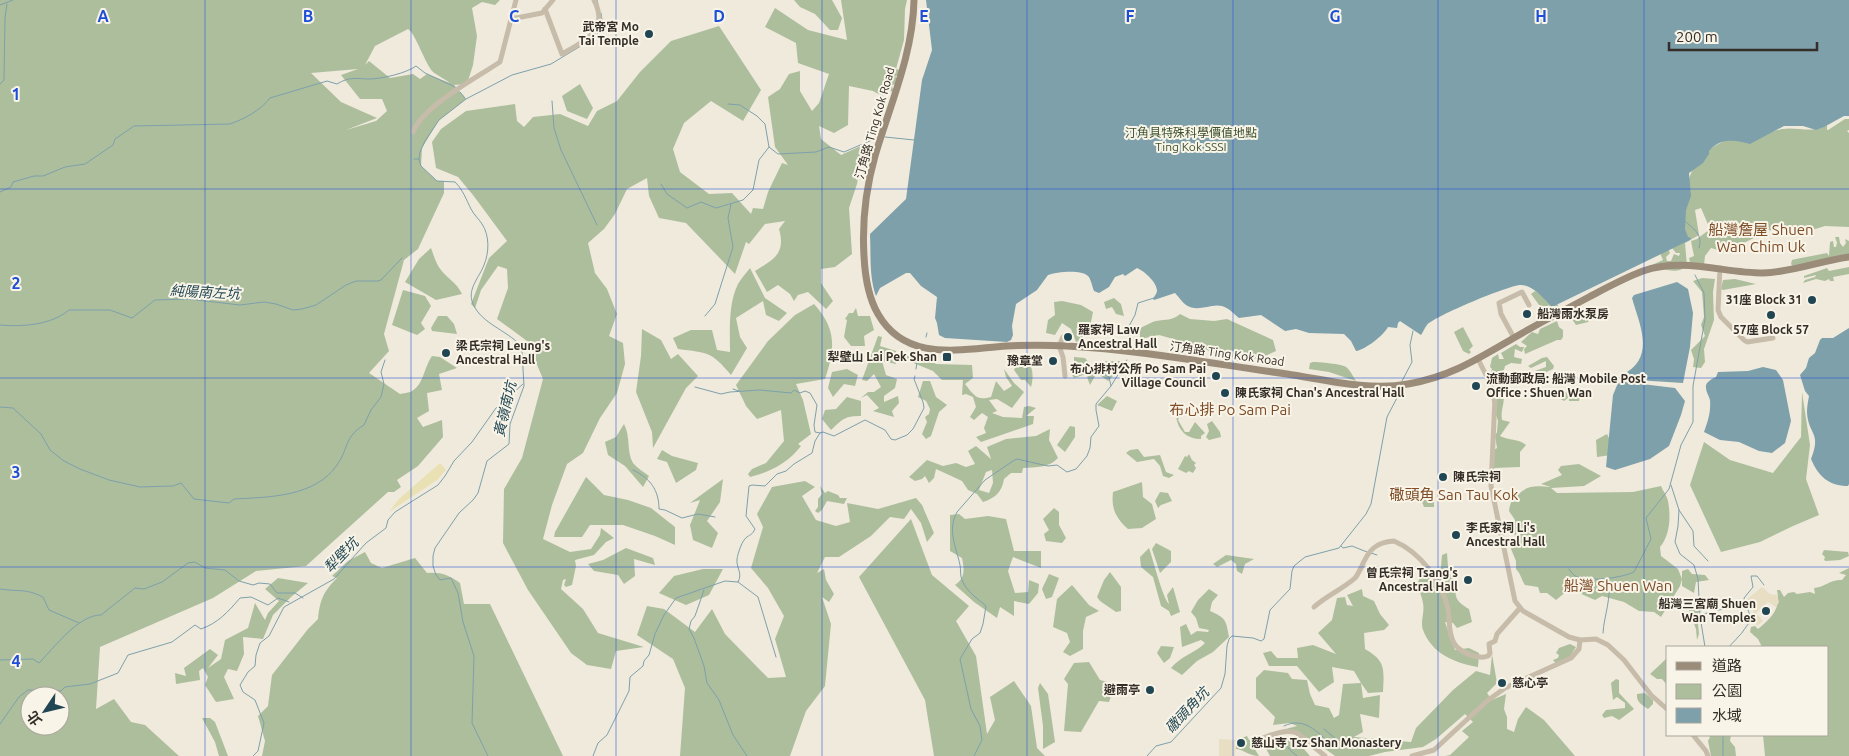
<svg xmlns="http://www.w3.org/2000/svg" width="1849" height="756" font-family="Ubuntu,'Noto Sans TC',sans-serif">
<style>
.green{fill:#adbe9d;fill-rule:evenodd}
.sand{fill:#e9e1b4}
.plaza{fill:#e7dec4}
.water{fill:#7da0ab}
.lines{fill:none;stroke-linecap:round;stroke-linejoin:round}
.stream{stroke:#7da0ab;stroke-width:1}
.street{stroke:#c7bca9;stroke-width:5}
.secondary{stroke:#9b8c7a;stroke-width:7}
.grid{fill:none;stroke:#1d4ed8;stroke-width:1;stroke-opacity:0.55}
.poi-dot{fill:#214653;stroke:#f8f4e8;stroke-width:2}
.labels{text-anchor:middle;stroke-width:4;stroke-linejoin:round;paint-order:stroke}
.poi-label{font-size:12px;font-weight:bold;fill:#352e28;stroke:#f8f4e8;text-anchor:start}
.street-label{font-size:12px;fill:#352e28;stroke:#f8f4e8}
.park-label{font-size:12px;fill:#3d512e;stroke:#f8f4e8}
.water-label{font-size:14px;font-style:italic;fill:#214653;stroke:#f8f4e8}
.quarter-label{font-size:15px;fill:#7e4c27;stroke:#f8f4e8}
.grid-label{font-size:16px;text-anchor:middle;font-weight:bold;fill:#1d4ed8;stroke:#f8f4e8;stroke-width:4;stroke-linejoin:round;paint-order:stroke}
</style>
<rect width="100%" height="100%" fill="#f0eadc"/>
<g class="green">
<path d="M0 0H500L495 5 482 2 472 8 477 36 473 65 467 84 454 85 466 99 439 120 422 148 421 166 437 181H444V193L418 249 404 260 384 334 389 351 369 373 400 394C403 393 409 393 412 391 424 384 424 367 432 356L440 357 457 368 439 374 442 390 427 393 429 411 417 418 423 427 442 420 443 437 418 466 397 480 401 487 394 492H388L306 566 256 571 213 598 100 647 96 709 114 699 131 722 145 725 179 756H0ZM408 29C416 34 424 62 433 72 438 76 445 79 450 83L427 74 420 79 413 74 390 78 369 61 365 65 375 46ZM358 69 341 75 360 99H382L387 111 376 121 346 130 377 118 341 102 311 73ZM30 696H60V726H30Z"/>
<path d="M794 0H832L842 18 838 30H830L815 14 800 7Z"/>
<path d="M841 0H907L905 9 904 40 896 69 900 70 898 76H895L897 78 895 84 891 86 894 90 892 92 887 87 882 96 873 91 849 86 848 125 834 133 819 126 821 139 841 155 863 145 857 184 849 208 852 254 835 267 821 269V283L833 301 826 309 808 292 798 295 794 301 790 294 778 285 767 292 755 271C774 259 786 254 779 229L785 221 765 224 749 244 746 242 735 274 686 223 659 218 649 196 647 178 627 189 615 214 604 229 588 243 595 273 607 289 617 314 609 336 623 343 625 364 617 393 600 418 583 453 567 464 552 505 543 539 570 552 591 549 600 535 601 528 614 538 606 542 594 555 575 560 576 566 572 585 566 587 564 585 566 579 563 580 561 589 583 609 598 633 644 647 616 651 611 669 587 665 571 653 528 590 503 543 504 489 522 458 543 379 527 341 497 319 508 288 507 269 498 266 481 290 475 308 471 304 489 258 507 241 473 195 458 177 436 168 432 142 441 129 466 111 515 104 517 121 524 127 533 117 560 114 588 126 597 111 617 101 640 72 671 41 719 26 761 90 743 121 711 101 684 123 673 149 680 172 709 194 732 193 751 214 753 208 763 209 768 192 782 163 788 165 775 147 768 97 780 89 789 74 800 71V91L812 111 819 103 829 74 798 63 796 43 765 27 775 8 808 30 847 40Z"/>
<path d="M580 84 593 108 587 119 567 111 562 96Z"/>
<path d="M1845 119H1849V130L1847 131 1849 133V227L1825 226 1809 231 1762 230 1764 238 1758 236 1725 252 1711 248 1705 256 1704 265 1691 267 1689 258 1694 256 1691 241 1697 239 1710 229 1701 208 1695 210 1699 235 1685 243 1687 266C1676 275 1664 269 1652 265L1663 260 1660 253 1668 248 1670 253 1666 257 1667 261H1671L1674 254 1679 256 1680 253H1676L1672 248 1685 242C1684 200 1680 156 1730 139 1746 134 1765 133 1782 129 1794 127 1806 131 1817 129 1820 129 1824 126 1827 125V130H1828Z"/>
<path d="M1835 237H1839L1840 243 1843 247 1846 243 1845 239 1849 241V254L1841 255 1821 264 1797 271 1791 264 1792 260 1796 259 1827 253 1829 256 1830 242 1833 241 1834 247H1836L1837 243Z"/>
<path d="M431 248C434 256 436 264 441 270 449 280 456 282 462 294L436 300 405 282 419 259Z"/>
<path d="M1849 267V274L1833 277 1834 281H1830L1829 279 1825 281 1816 279 1803 283 1805 280 1815 277 1816 275 1804 278V276L1827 268 1829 271Z"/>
<path d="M750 268 765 298 787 313 779 321 766 315 763 301 736 318 740 337 747 348 731 375C711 351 708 353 678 349L673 338 691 330H712L717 350 730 352C730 331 728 304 738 284 741 279 746 273 750 268Z"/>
<path d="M1702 278 1715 279 1713 292 1714 320 1704 349 1705 362 1701 368 1693 367 1694 359 1691 350 1705 336 1701 325 1704 317 1702 292 1693 281Z"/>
<path d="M1735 279 1756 284 1723 290 1721 289 1723 280Z"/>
<path d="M403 290 425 296 431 306 421 323 425 329 417 335 392 325Z"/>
<path d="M1535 291 1556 302 1559 307 1550 312 1549 305 1546 307 1549 314H1544L1542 309 1531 294Z"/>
<path d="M1114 298 1121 304 1124 316 1116 314 1112 307 1106 309 1104 302Z"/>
<path d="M1062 301 1081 305 1093 312C1091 323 1089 338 1076 342L1071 329 1062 323 1055 335 1046 333 1048 320 1055 315 1054 302Z"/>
<path d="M814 304C837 329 835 349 825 379L796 384 803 400 811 434 798 444 801 446C788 463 770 472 750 477L748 474 752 469 766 463 784 441 781 410 757 419 746 406 736 385 768 341 795 315Z"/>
<path d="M1595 306 1597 310 1588 322 1576 325 1572 319Z"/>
<path d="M856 308 858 316H870L874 330 864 336 865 346H851L844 337 847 320 845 319 849 313H853Z"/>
<path d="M1180 314 1190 319 1214 321 1227 319 1273 340 1276 351 1263 357 1237 361 1230 355 1219 356 1199 346 1181 348 1177 340 1159 335 1140 339V328C1145 326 1151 322 1156 321 1166 319 1172 321 1180 314Z"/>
<path d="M438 316H447L454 324 457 334 432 331 431 328Z"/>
<path d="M1557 321 1559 327 1563 330V337L1561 340H1557L1525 354 1524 349 1527 346 1521 342 1532 332 1538 334 1540 329Z"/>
<path d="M1463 327 1473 346 1469 350 1471 352 1469 354 1463 351 1454 332Z"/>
<path d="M642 329 661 340 671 359 678 354 698 376 686 388 653 448 652 432 636 392 641 356Z"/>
<path d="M878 336 882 337 880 346 896 351V364L882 361 886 375 897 379 895 388 884 396V402L898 396 899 403 892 411 894 417 873 411 879 408 867 395 861 398 868 392H874L881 387 874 374 867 381 862 380Z"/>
<path d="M1516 344 1520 347H1524L1522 352 1515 349 1514 357 1522 359 1521 364 1511 363 1505 366 1504 370 1495 375 1497 381 1494 382 1490 375 1492 369 1490 367 1492 358 1498 354 1499 359H1504L1501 353Z"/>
<path d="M907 355 930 360 936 364 972 365 973 378 965 384C974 395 976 401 991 397L996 381 1004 391 1012 386 1006 377 1004 369 1014 383 1024 392 1012 408 997 399 989 400 997 411 992 413 1003 417 1022 418 1024 407 1029 406 1036 408 1026 416H1034L1033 424 981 442 976 437 986 433 984 428 988 417 982 413 974 420 970 417 976 407 973 397 966 394 962 395 963 380H942L933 371 906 360Z"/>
<path d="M1026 357C1033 367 1034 376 1031 387L1025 380H1021L1014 370 1018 361Z"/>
<path d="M1074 357 1085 358 1095 370 1107 373 1110 369 1105 361H1120L1118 368 1113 367 1111 372 1113 376 1108 381 1097 373H1094L1095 376 1090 385 1087 377 1091 374 1089 373 1074 378 1069 370 1070 367 1079 371 1084 369V364L1078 366 1074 365Z"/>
<path d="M1547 357 1554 366 1553 369 1542 374 1536 375 1535 371 1546 367V361L1531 368 1528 366 1542 358Z"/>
<path d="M1313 362C1318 362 1343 364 1346 367 1350 370 1353 376 1356 381L1329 372 1309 369 1310 363Z"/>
<path d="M847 369 858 375 855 386 844 384 833 397 828 388 832 372Z"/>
<path d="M923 381H930L936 397 947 405 939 412 931 436 926 439 922 434 927 422 925 417 929 414 930 409 926 401 918 397Z"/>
<path d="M1574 388 1580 392 1579 401H1569V397L1564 401 1559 398V396Z"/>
<path d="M1497 391H1503C1506 404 1500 408 1502 420L1510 422 1500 436C1510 441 1517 438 1526 445L1520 452V467L1494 468V450L1497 448 1495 436 1497 432 1498 421 1491 397Z"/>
<path d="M1802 392 1810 445 1806 479 1819 515 1793 526 1760 542 1721 552 1690 485 1704 442 1730 460 1773 473 1801 437Z"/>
<path d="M1107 396 1117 401 1112 411 1097 405Z"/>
<path d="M847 397 861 401V416C844 416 843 419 831 430L822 419 825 410 836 409Z"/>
<path d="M1181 414 1178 420 1185 432H1189L1195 422 1205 433 1201 436V439C1187 439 1178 431 1176 416Z"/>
<path d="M1212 421 1220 432 1221 437 1209 440 1206 437 1209 431 1207 424Z"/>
<path d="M624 424C631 437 626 451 633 463 637 468 644 472 649 476L643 487 625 466 608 455 605 442 616 437Z"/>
<path d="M1070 426 1075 427V437L1065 452 1057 445Z"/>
<path d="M1050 429 1049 440 1058 458C1049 468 1036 467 1023 468L1022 473H1011L1004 479C1002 492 995 498 983 502L977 494 968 490 962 481 936 469 934 478 929 483 925 476 922 479 915 481 909 477 927 460 943 466 956 463 966 467 975 464 968 451 976 446 991 459 987 447 1006 439 1036 436ZM992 470 993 483 989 493 979 490 986 472Z"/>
<path d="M1607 434 1612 444 1611 455 1597 457 1596 440Z"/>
<path d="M1138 449 1144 457 1160 455 1166 472 1174 475 1169 478 1163 476 1160 466 1154 459 1137 462 1126 453 1130 450Z"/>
<path d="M662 450 672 456 698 463 696 470 676 483 667 462 657 459Z"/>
<path d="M1189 454 1192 460 1196 463 1194 465 1196 468 1193 473 1189 471 1186 473 1178 469 1185 456 1187 457Z"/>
<path d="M1579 464 1601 476 1584 486 1551 488 1557 493 1633 492 1661 486C1663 491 1667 496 1668 501 1671 517 1670 535 1660 547L1661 556 1678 569 1682 579 1680 586 1661 617 1654 612 1639 611 1624 602 1602 596 1595 600 1579 593 1567 591 1556 600 1547 593H1540L1538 587 1525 585C1521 579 1521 574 1516 569V561L1511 549 1516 538 1512 529 1515 520 1509 511C1510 503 1512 500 1518 495 1528 484 1537 486 1551 487L1541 484 1562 475 1558 470 1561 466Z"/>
<path d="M586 477 604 495 628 500 651 508 675 527V545L655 536 623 525H590L582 537H554L555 532Z"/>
<path d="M723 479 720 502 707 521 718 533 712 548 693 540 690 525 700 500 690 503Z"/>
<path d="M805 481 815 487 802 496 816 520 836 526 850 522 847 503 878 509 916 498 922 505 934 533 927 542 921 523 911 509 904 519 890 517 871 536 839 557H825L817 573 824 569 826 580 834 594 829 602 822 597 831 624 825 686 806 711 790 756H680L685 688 673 659 637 635 647 606 664 609 695 632 712 609 725 634 768 678 786 677 775 639 784 616 768 588 751 568 763 527 757 514 772 487Z"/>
<path d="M1142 482 1143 497 1152 504 1156 519 1142 528 1128 529C1116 518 1111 509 1113 492Z"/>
<path d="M820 486 825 493 828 491 838 495 840 498H847L844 504 827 501 822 510 818 513 815 511 818 507V499L822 494Z"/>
<path d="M1425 490 1434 494V507H1424L1421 499Z"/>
<path d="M1160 492 1168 493 1172 501 1161 505 1158 508 1155 501Z"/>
<path d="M1054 508 1059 512V525L1066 538 1062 543 1046 541 1044 534 1049 530 1043 519Z"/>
<path d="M959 514 965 519 988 516 1006 519 1014 551H1041V568L1013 557 1008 571 1015 593 1028 592 1029 580 1039 584 1038 593 1029 604 1014 601V616L1000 607 997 618 974 602 955 585C966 578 964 568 962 558L950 551V515Z"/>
<path d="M911 519 932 575 969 606 956 621 976 656 987 734 995 720 990 697 1014 681 1031 706 1037 748 1045 756H934L925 700 859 577Z"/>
<path d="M1156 543 1171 551V562L1160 573 1152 549Z"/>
<path d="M626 548 653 558 655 565 634 559 635 576 624 584 618 575 594 571 588 564 603 560Z"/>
<path d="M1149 548C1153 559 1163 599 1169 604L1167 595 1173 587 1180 612 1171 616 1169 611 1161 606 1153 577 1141 567 1140 557Z"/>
<path d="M1824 550 1848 552 1849 556 1840 560 1826 561 1824 560 1825 557 1822 554Z"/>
<path d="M365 552 371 563 382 568 415 558 427 573C441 572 449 575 460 583L464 604H490L563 756H262L265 741 258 716 268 706 272 675 308 629 318 619C320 600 323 592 337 578L332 576 348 561Z"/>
<path d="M1447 553 1448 567 1447 571 1456 580C1455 597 1454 600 1469 609L1472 622 1457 628 1453 623 1445 622 1455 650 1469 648 1479 653 1478 667C1455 663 1432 654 1423 630 1420 622 1425 612 1423 603 1420 585 1411 587 1427 569L1437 573 1441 567 1442 555Z"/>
<path d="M1226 555 1254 559 1245 564 1242 574 1237 571 1236 564 1231 560 1217 567 1213 564Z"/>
<path d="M1849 568V756H1765L1763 735H1828V647H1762L1758 639 1750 632 1751 627 1755 626 1758 629C1772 617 1781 609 1777 590H1780L1784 597 1788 593 1794 592 1797 594 1810 592 1815 594 1814 588C1826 587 1828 580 1842 580L1846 575 1839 573Z"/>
<path d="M703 569H723L709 595 686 605 659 593 674 576Z"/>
<path d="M1688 569 1692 574 1705 575 1709 580 1696 582 1694 593 1682 586V571Z"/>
<path d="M1110 572 1121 587V611L1116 612 1100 601 1097 597 1104 580Z"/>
<path d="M1049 574 1059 578 1052 597 1046 599 1042 589Z"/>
<path d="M278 578 308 583 291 597 273 615 263 639 243 637 244 654 237 671 228 669 224 677 234 699 216 702 205 685 208 677 203 668 199 671 200 680 176 684 175 673 186 676 184 668 210 649 218 655 208 668 221 659 225 640 248 628 255 603 265 620 268 613 279 601 265 589Z"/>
<path d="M1072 585 1089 605 1099 611 1086 617 1083 631V649L1070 656 1063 652 1070 642 1067 633 1053 627 1057 599Z"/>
<path d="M1209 589 1218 595 1212 602 1210 611C1226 618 1226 620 1229 637L1213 652 1197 661 1182 675 1171 668C1182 655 1194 654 1205 643L1201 640 1182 647 1180 627 1186 624 1191 635 1197 631 1208 632 1209 630 1199 628 1196 618 1191 612 1198 600Z"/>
<path d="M1362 589 1363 596 1374 601 1380 614 1389 625 1384 630 1364 633 1365 649C1386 661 1384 669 1383 692L1368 693 1361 683 1363 698 1380 695 1379 718 1360 714 1363 732 1354 737 1411 742 1416 728 1453 690 1476 671 1490 675 1492 654 1497 683 1487 693 1492 700 1506 694 1504 709 1507 717V729L1514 732 1518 719 1526 707 1544 720 1575 756H1445L1450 755 1469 737 1462 731 1473 722 1465 714 1436 739 1423 747 1385 752 1369 756H1335L1320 745 1293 730 1278 731 1297 726 1290 723 1273 725 1275 717 1256 698V678L1264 670 1288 673 1292 679 1307 680 1310 694 1315 705 1329 708 1334 718 1339 715 1343 684 1361 683 1354 671 1332 667 1334 682 1319 692 1297 666H1269L1263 653 1271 651 1277 658H1298L1297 648 1313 645 1336 654 1318 633 1332 620 1337 598 1345 597 1347 605 1353 606 1347 595Z"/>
<path d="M1684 597H1702L1714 606 1703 609 1697 614 1699 634 1697 640 1696 629 1687 605 1683 603Z"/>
<path d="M1570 644 1576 647 1572 653 1573 658 1558 666 1553 660 1558 658 1559 655 1556 653 1559 648Z"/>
<path d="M1161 646 1174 647 1170 658 1164 663 1157 653Z"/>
<path d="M1666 659 1668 661V686L1662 679H1657L1650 674Z"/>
<path d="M1089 662 1100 680 1115 684 1109 702 1099 701 1081 732 1064 731 1068 684 1064 679 1074 663Z"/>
<path d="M1616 679 1619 680V693L1634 709 1619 720 1612 716 1604 718 1602 715 1606 710 1625 708V703L1617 697 1613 700 1611 683Z"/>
<path d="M1040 683 1048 694 1055 742 1043 749V726L1038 688Z"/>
<path d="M1645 693 1653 700V704L1648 709C1642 705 1636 702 1637 694Z"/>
<path d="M202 718H210L215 722 228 756H219L215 742Z"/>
<path d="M1708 735H1731L1730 741 1735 747 1736 756H1711L1708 741 1710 737Z"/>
<path d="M1247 736 1249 740 1257 736 1253 746 1259 756C1249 756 1245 750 1236 749V740Z"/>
<path d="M1286 736 1297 741 1310 756H1270L1264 745Z"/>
</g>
<path class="sand" d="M440 463 446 470 437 480 389 512 399 499Z"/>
<g class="plaza">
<path d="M1762 587 1770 594 1777 595 1779 602 1776 607 1768 602 1756 613 1763 621 1757 626 1752 607 1746 600Z"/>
<path d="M1219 739 1236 740 1235 756H1219Z"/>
</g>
<g class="water">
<path d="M926 0H1849V116H1844L1824 127 1816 130 1803 126H1784L1750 144C1736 140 1720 137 1709 151V154L1703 163 1689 173 1691 196 1686 210 1685 229 1688 237 1691 238 1690 240 1552 307C1544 299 1533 285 1521 285 1509 285 1435 316 1427 325 1425 327 1423 332 1421 335L1400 321 1398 323 1397 328 1388 327C1384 335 1365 350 1356 351L1351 341 1344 334 1309 333 1296 329 1285 331 1261 315 1239 318C1234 314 1229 308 1222 306 1210 303 1198 313 1186 305 1182 302 1179 297 1175 293L1154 300 1153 299C1154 297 1157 293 1157 291 1157 282 1144 271 1137 268L1125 276 1123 274 1115 277 1109 287 1099 293 1094 291C1092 286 1091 279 1088 276 1081 269 1056 272 1048 275L1037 290 1016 304 1012 326 1013 335 1011 340 1007 342 945 338 939 335 937 323 935 318 937 297 921 286 910 273H906L880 288 876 296C869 277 871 254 870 234L906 199 922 80 932 50Z"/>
<path d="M1677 282 1688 289 1693 313 1690 347 1683 383 1636 380 1627 372C1655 355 1639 323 1632 298L1634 295Z"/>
<path d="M1849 328V484L1848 486C1829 486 1818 476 1811 459 1822 432 1808 435 1807 412 1807 407 1808 401 1809 396L1805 391 1800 375 1806 368 1809 358 1815 353 1820 340 1822 338H1833Z"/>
<path d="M1763 367 1776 370 1783 380 1791 421 1785 443 1772 453 1759 451 1739 442 1720 440 1704 432C1708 421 1711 412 1710 400 1709 396 1706 392 1706 388 1705 382 1712 379 1716 377L1718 372 1748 371Z"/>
<path d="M1625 382 1675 388 1685 401 1681 415 1669 446 1650 459 1615 470 1606 467 1613 395 1618 383Z"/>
</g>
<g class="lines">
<g class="stream">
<path d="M597 0 598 4"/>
<path d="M0 5 13 0"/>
<path d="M0 84 4 80 5 18 7 4"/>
<path d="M460 92 465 98"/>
<path d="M552 101 554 128 561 150 597 225"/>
<path d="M728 104 740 105 757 116 765 124 769 147"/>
<path d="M885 137 914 140"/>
<path d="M414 159H419"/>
<path d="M661 184 667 194 687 208 701 202 716 208 743 200 753 190 759 160 769 147 778 154 816 152 829 147 844 152 872 140"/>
<path d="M0 192 11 187 13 182 34 176H43L65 167 85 164 113 145 115 139 134 126 230 124C244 119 260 111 270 98L327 81 337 84C350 76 356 79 370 79 381 79 407 73 416 66L425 73 455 87"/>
<path d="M1686 222C1695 230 1703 235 1699 248"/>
<path d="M705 316 715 304 733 247 728 218 731 204"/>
<path d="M0 325C23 327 51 325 69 310H110L132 318 155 300 188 299 240 305 264 302 276 304 293 310 302 309 316 305 346 285 356 281H378L381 280 402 258"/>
<path d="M926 337 927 333"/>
<path d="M1128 347 1129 326 1135 315 1138 303 1154 298"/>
<path d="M916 369 918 355"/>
<path d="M1402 381 1412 362 1410 345 1413 331"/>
<path d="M1111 386 1127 360"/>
<path d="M695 387 721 394 730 392 760 390 791 393 794 390 800 393 805 391 810 393 817 405 814 425 815 432 820 433 823 432 834 436 865 420 885 430 891 439 895 440 907 435 913 429 924 408 923 402 914 379 915 376"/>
<path d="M733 389 739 391"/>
<path d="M0 407 13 408 41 434 50 450 64 461 80 469 109 480 140 487 173 486 181 483 194 499 229 503 234 499C270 497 315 497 337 465 349 448 344 437 364 425L371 410 381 397 384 384 381 372 385 360"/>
<path d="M633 470C650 478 659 490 659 509L665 510 682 518 698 514 715 517"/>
<path d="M1671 485 1679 510 1693 531 1694 546 1708 561"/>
<path d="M1679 510 1678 526 1675 542 1680 554 1694 565 1698 579 1700 616 1705 647"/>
<path d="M1341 546 1343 548 1352 546 1367 552"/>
<path d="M1371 553 1377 555"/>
<path d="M1569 569C1571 572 1573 575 1577 577 1589 582 1622 578 1634 572L1651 539 1646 518 1669 489 1681 445 1693 422V386L1705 319 1704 293 1695 275"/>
<path d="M738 582 758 597 776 657"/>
<path d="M0 589C19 592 25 588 43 597L49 610 79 623"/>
<path d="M704 590 695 616 691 621 689 629 694 638 704 666 707 683 719 700 733 735 747 756"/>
<path d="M1700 616C1713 609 1727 611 1741 602"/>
<path d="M1603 633C1604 615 1612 598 1608 580"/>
<path d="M1729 647C1732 643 1735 641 1738 637 1743 633 1745 627 1750 622 1751 611 1745 607 1744 598L1753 587 1751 576H1757L1764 585"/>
<path d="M0 660 33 659 39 663C54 648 78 615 101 615L135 588 144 589 162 582 188 563 195 562 205 568 225 570 239 581 253 585 259 583 270 584 277 593H295L303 598"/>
<path d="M0 724 19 697 28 690 61 691 65 687 90 684 118 673 128 655 172 642 195 625 201 629C218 623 228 612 240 598L251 597 268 605 278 598 289 602"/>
<path d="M1284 726C1304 716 1317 732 1331 744"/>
<path d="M1324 729 1337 740"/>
<path d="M1284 742 1291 751 1297 756"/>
<path d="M253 756 258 751 264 723 255 700 243 692 240 685 248 672 255 666 256 655 260 643 269 636 284 607 334 579 366 543 386 528 388 520 395 512 438 485 445 476 454 461 472 442 496 408 523 384"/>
<path d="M488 756 472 723 474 656 463 622 458 593 451 578 440 580 436 575 433 566V556L435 548 459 513 473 500 478 493 487 461 509 444 510 424 524 386 522 352 517 342C503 329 478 321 472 301 468 288 480 276 484 265 489 253 490 236 482 224 479 219 474 215 471 209 466 199 463 190 455 182L437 181 421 166 419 159 420 152 425 141 439 120 466 99 512 75 551 64 594 38C602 30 603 24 601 13"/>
<path d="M593 756 598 743 607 735 629 691 630 677 643 666 644 661 649 655 655 634 664 615 676 598 725 581 738 582C743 573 736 568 737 559 738 553 742 540 747 537 751 534 752 535 755 529L746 516 749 486 752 485 765 486 777 474 786 471 794 464 812 453 815 441 820 433"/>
<path d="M974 756 982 740 980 726 971 709 960 659 972 639 980 633 983 624 986 606C978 599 966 591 962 580 960 576 961 570 960 565 956 546 947 531 957 512L985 480 1013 461 1017 459 1048 466 1057 465 1067 472 1076 469 1087 456 1090 448 1091 437 1099 426 1096 410V404L1111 386 1109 377 1100 372 1098 369 1091 370 1089 364"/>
<path d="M1147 756 1156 746 1171 742 1221 688 1225 674 1227 646 1229 639 1232 636 1253 638 1261 641 1264 639 1270 610 1290 589 1292 571 1294 566 1305 557 1339 548 1366 514 1371 504 1387 417 1399 394"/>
<path d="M1723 756V735"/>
</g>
<g class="street">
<path d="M545 9 562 54C584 41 610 31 594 0"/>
<path d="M511 19 542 13 553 0"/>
<path d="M413 132C423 106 476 78 500 62L516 0"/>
<path d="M1720 268 1718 310 1721 317 1744 340 1747 342 1773 338"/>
<path d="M1063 337 1059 346 1063 357 1065 376"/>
<path d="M1514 338 1501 314 1499 303 1522 292 1529 305"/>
<path d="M1478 359 1489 381 1495 398 1491 486 1515 601 1523 611 1569 637 1580 640 1596 639 1608 645 1624 660 1651 695 1668 710"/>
<path d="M1314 607C1327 595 1343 589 1355 578 1358 575 1359 571 1361 568 1368 551 1375 542 1394 541 1420 552 1442 581 1448 609 1450 620 1448 633 1454 643 1459 652 1478 660 1488 656L1490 653 1489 644 1495 641 1497 634 1520 608"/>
<path d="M1693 735 1706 751 1708 756"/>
<path d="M1263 738C1274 734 1285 729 1297 733L1325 756"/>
<path d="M1412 756 1434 750 1487 701 1505 688 1571 658 1579 649 1580 640"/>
</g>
<path class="secondary" d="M914 0C913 54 890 105 875 156 866 188 862 223 864 256 865 276 868 297 878 314 906 363 961 349 1006 346 1027 345 1047 345 1067 346 1141 350 1214 364 1287 374 1326 380 1369 391 1408 384 1449 377 1476 360 1512 339 1537 324 1563 311 1589 297 1606 288 1624 278 1643 271 1683 257 1723 273 1763 273 1794 272 1819 261 1849 257"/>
</g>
<path class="grid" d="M205 0V756M411 0V756M616 0V756M822 0V756M1027 0V756M1233 0V756M1438 0V756M1644 0V756M0 189H1849M0 378H1849M0 567H1849"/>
<g class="poi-dot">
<circle cx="649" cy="34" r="5"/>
<circle cx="1812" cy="300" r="5"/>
<circle cx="1527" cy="314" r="5"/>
<circle cx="1771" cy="315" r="5"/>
<circle cx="1068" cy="337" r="5"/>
<circle cx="446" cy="353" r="5"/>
<rect x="942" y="352" width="10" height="10" rx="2.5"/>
<circle cx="1053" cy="361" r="5"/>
<circle cx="1216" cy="376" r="5"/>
<circle cx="1476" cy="386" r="5"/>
<circle cx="1225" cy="393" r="5"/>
<circle cx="1443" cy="477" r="5"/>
<circle cx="1456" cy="535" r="5"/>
<circle cx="1468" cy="580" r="5"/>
<circle cx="1766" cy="611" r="5"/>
<circle cx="1502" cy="683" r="5"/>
<circle cx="1150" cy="690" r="5"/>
<circle cx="1241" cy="743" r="5"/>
</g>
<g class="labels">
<g class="poi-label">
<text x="639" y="31" text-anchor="end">武帝宮 Mo<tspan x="639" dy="14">Tai Temple</tspan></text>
<text x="1802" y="304" text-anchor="end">31座 Block 31</text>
<text x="1537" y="318">船灣雨水泵房</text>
<text x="1078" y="334">羅家祠 Law<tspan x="1078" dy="14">Ancestral Hall</tspan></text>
<text x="1771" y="334" text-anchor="middle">57座 Block 57</text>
<text x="456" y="350">梁氏宗祠 Leung's<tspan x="456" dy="14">Ancestral Hall</tspan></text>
<text x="937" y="361" text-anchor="end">犁壁山 Lai Pek Shan</text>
<text x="1043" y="365" text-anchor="end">豫章堂</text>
<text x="1206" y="373" text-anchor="end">布心排村公所 Po Sam Pai<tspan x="1206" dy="14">Village Council</tspan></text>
<text x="1486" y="383">流動郵政局: 船灣 Mobile Post<tspan x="1486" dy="14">Office : Shuen Wan</tspan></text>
<text x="1235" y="397">陳氏家祠 Chan's Ancestral Hall</text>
<text x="1453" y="481">陳氏宗祠</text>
<text x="1466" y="532">李氏家祠 Li's<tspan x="1466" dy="14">Ancestral Hall</tspan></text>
<text x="1458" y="577" text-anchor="end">曾氏宗祠 Tsang's<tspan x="1458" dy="14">Ancestral Hall</tspan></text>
<text x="1756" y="608" text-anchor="end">船灣三宮廟 Shuen<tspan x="1756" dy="14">Wan Temples</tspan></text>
<text x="1512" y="687">慈心亭</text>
<text x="1140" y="694" text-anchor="end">避雨亭</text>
<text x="1251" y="747">慈山寺 Tsz Shan Monastery</text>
</g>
<g class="street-label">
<text transform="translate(875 123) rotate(-74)" y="4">汀角路 Ting Kok Road</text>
<text transform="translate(1227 354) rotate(8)" y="4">汀角路 Ting Kok Road</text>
</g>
<g class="park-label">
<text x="1191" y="137">汀角具特殊科學價值地點<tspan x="1191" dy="14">Ting Kok SSSI</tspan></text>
</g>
<g class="water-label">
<text transform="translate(205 292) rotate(3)" y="5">純陽南左坑</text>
<text transform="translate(505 409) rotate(-77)" y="5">黃嶺南坑</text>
<text transform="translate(341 555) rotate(-46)" y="5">犁壁坑</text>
<text transform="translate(1187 710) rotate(-47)" y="5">䃟頭角坑</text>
</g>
<g class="quarter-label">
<text x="1761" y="235">船灣詹屋 Shuen<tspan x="1761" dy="17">Wan Chim Uk</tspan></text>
<text x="1230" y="415">布心排 Po Sam Pai</text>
<text x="1454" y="500">䃟頭角 San Tau Kok</text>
<text x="1618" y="591">船灣 Shuen Wan</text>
</g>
</g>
<g class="grid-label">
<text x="103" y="22">A</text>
<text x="308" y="22">B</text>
<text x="514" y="22">C</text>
<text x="719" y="22">D</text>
<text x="924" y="22">E</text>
<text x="1130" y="22">F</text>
<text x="1335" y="22">G</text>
<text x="1541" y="22">H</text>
<text x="16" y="100">1</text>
<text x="16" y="289">2</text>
<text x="16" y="478">3</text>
<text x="16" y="667">4</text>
</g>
<rect x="1666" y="646" width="162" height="90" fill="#f8f4e8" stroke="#aaa59b"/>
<rect x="1676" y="662" width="25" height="8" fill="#9b8c7a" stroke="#aaa59b"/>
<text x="1712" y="671" font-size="15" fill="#352e28">道路</text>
<rect x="1676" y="684" width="25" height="15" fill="#adbe9d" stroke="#aaa59b"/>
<text x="1712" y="696" font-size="15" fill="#352e28">公園</text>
<rect x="1676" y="708" width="25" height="15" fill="#7da0ab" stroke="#aaa59b"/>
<text x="1712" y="721" font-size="15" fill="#352e28">水域</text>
<g transform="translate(45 711) rotate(235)"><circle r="24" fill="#f8f4e8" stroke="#aaa59b"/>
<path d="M0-4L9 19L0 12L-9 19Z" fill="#214653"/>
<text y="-8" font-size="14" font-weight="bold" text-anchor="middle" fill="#352e28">北</text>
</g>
<path d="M1669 42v8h148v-8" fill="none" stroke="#352e28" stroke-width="2.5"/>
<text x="1676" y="42" font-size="15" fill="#352e28" stroke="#f8f4e8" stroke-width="4" paint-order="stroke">200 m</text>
</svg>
